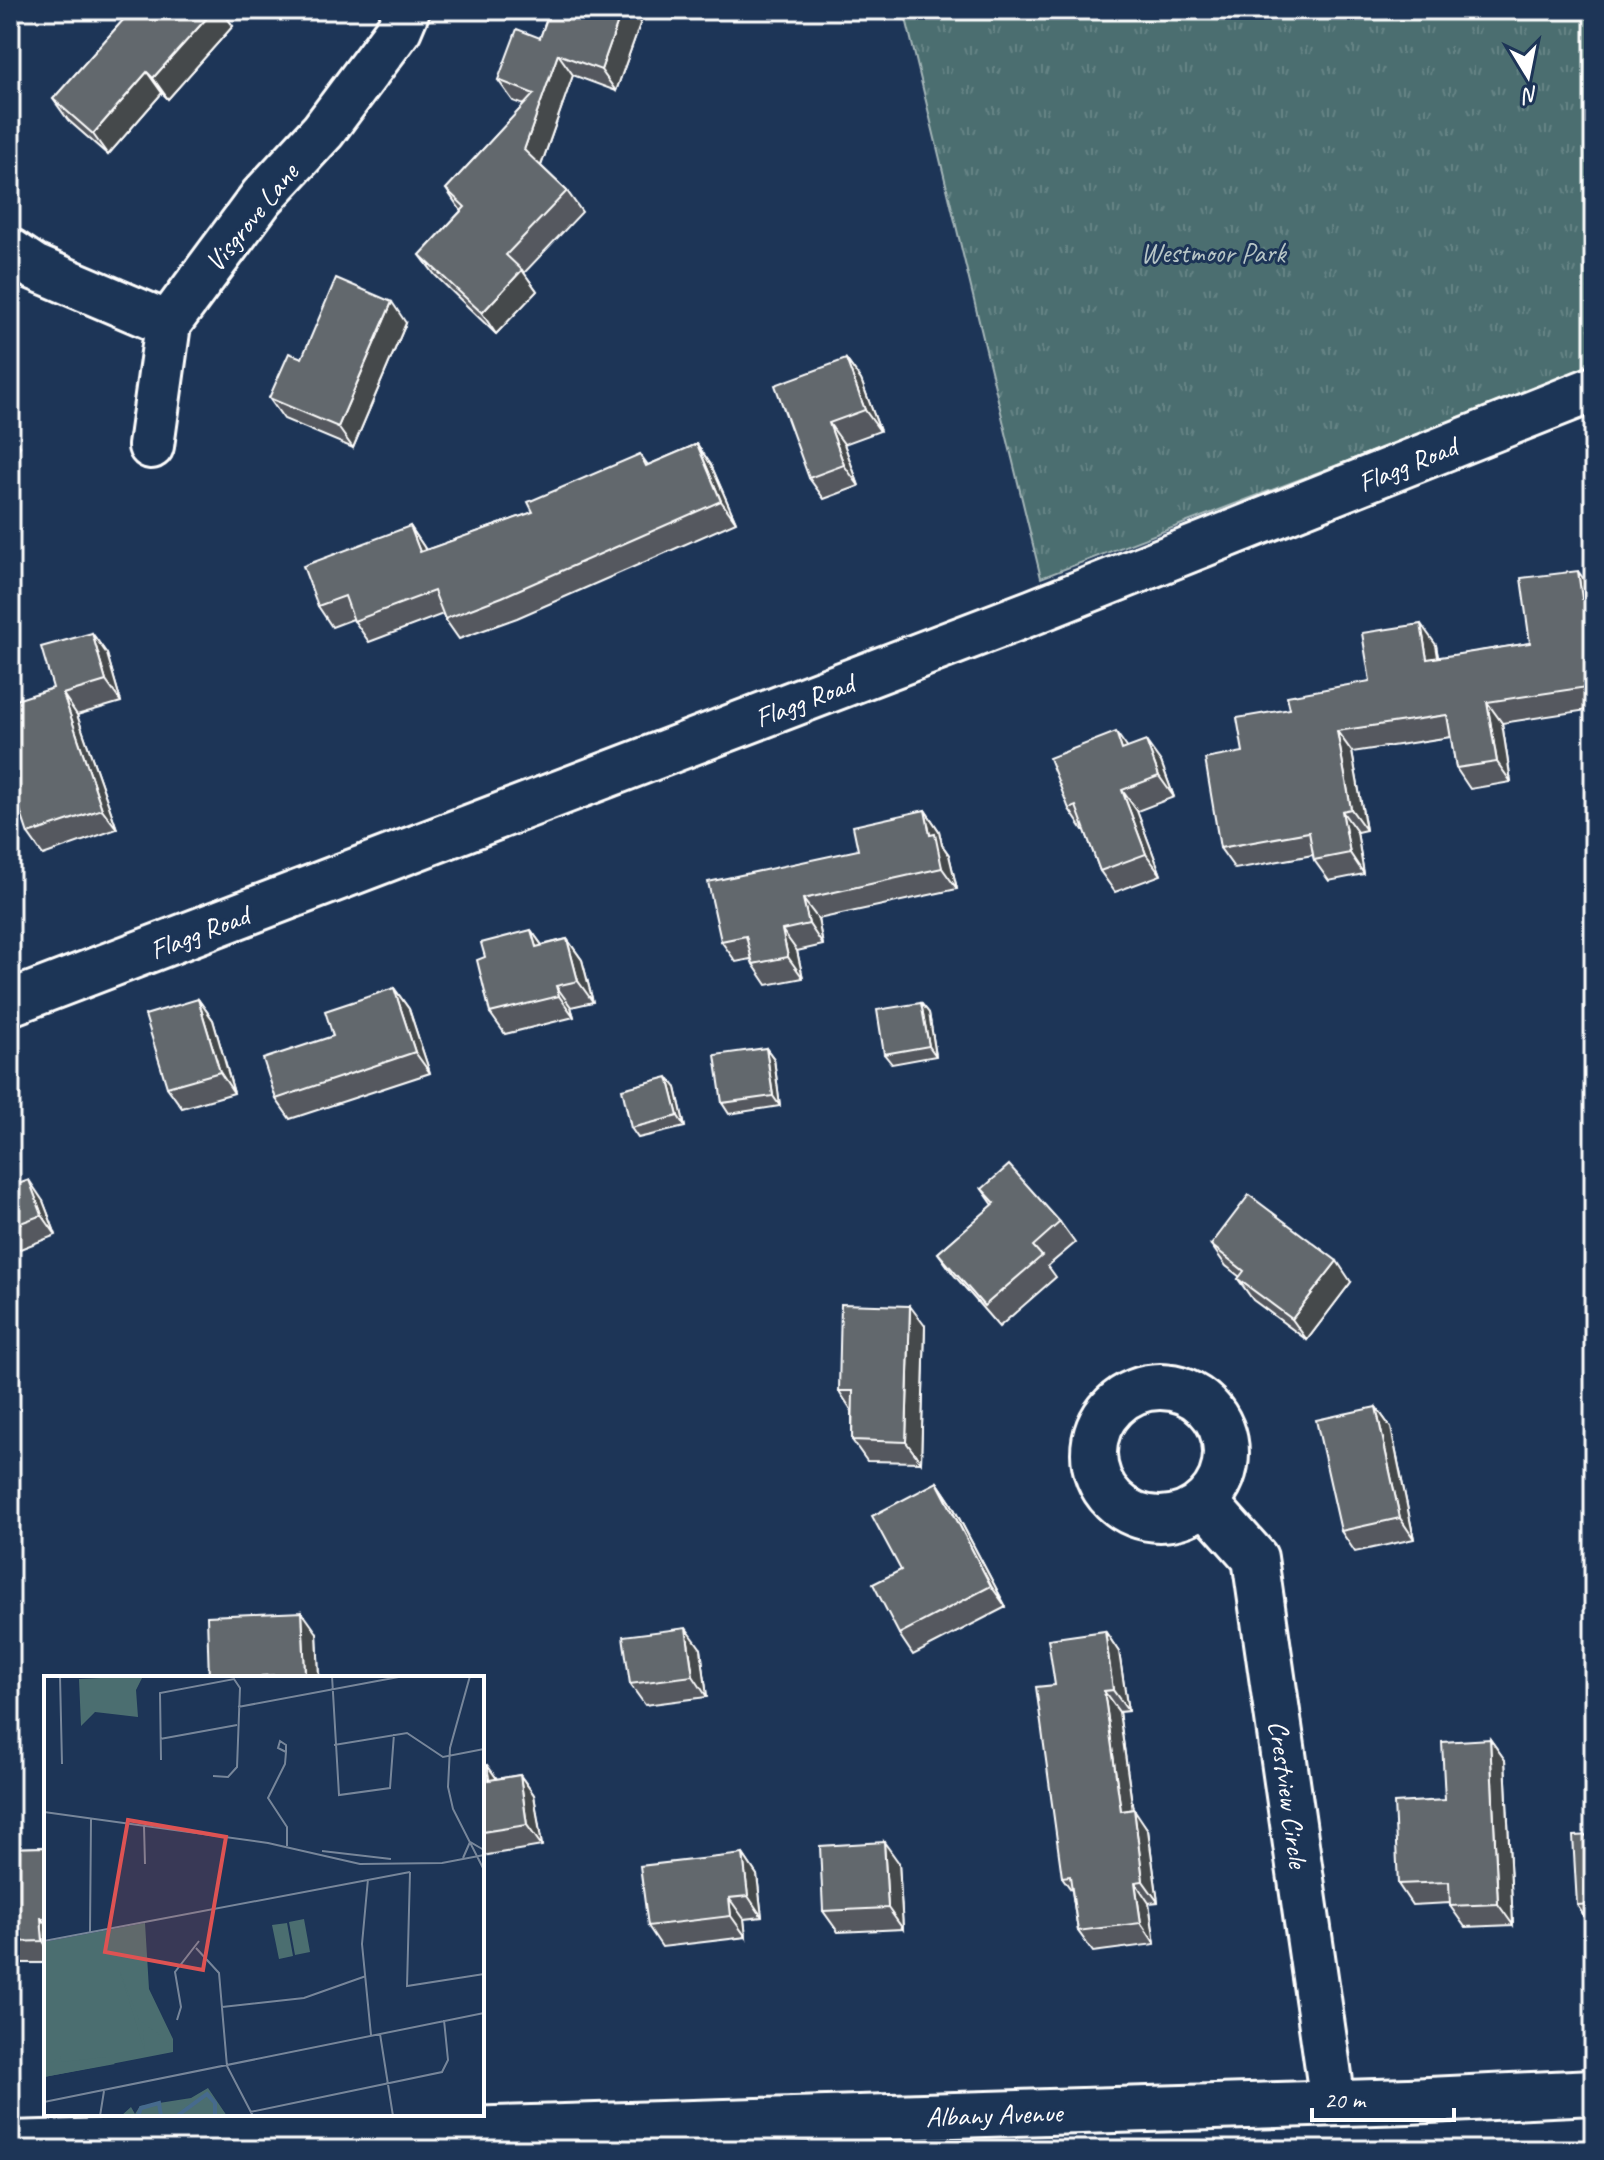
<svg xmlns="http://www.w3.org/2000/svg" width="1604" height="2160" font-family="Caveat,sans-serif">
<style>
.grass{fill:url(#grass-tufts);stroke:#a5b6b8;stroke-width:2}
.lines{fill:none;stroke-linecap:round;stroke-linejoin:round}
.minor-casing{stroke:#fff;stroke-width:50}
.highway-casing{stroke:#fff;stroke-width:50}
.minor{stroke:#1d3557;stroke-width:44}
.highway{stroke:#1d3557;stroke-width:44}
.wall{fill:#54595e;stroke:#fff;stroke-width:2}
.shaded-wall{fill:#45494c;stroke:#fff;stroke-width:2}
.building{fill:#62686d;stroke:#fff;stroke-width:2}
.labels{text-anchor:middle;stroke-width:6;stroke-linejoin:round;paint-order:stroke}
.street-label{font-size:28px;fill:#fff;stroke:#1d3557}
.park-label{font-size:28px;fill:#b7c5c6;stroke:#1d3557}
.inset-river{fill:none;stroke:#466a8d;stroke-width:4}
.inset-road{fill:none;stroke:#77869a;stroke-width:2}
.view{fill:#de5353;fill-opacity:0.15;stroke:#de5353;stroke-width:4}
.inset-edge{fill:none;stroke:#fff;stroke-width:4}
</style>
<defs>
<pattern id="grass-tufts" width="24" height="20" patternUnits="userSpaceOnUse" patternTransform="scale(2)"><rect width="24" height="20" fill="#4b6e70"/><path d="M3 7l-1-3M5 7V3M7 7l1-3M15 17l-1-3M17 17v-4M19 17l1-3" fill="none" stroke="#668485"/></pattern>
</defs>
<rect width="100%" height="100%" fill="#1d3557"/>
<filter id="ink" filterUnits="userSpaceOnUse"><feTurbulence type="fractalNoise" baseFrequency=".0125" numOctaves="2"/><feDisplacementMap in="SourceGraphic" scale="16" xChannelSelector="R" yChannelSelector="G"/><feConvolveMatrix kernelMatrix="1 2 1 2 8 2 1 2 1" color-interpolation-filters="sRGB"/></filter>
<g filter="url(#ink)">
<path class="grass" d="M904 10H1594V367L1041 578Z"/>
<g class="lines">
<g class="minor-casing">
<g id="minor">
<path d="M10 251 34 267 168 324"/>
<path d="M151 446 168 324 262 197 323 131 399 29 407 10"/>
<path d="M10 1003 1033 612 1594 389"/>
<circle cx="1160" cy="1453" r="66"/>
<path d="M1205 1502 1255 1558 1333 2103"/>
</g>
</g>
<g class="highway-casing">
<path id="highway" d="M10 2144 1409 2101 1594 2092"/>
</g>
<use href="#minor" class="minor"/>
<use href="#highway" class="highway"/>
</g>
<g class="wall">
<path d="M132 10H221L233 26 168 99 162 93 108 155 68 120 53 99Z"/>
<path d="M550 10H645L616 91 573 75 541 166 567 191 582 212 524 273 537 291 496 334 435 275 420 255 461 211 446 189 524 105 513 101 498 80 540 38Z"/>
<path d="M406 323 353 448 284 419 269 398 302 358Z"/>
<path d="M846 359 861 380 880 431 844 444 859 486 824 499 809 478Z"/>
<path d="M697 444 711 465 736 522 517 618 459 639 445 619 443 614 369 642 353 619 332 627 318 606 410 526 426 550 533 512 640 454 648 465Z"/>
<path d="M1593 592 1594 598V709L1502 723 1511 782 1470 789 1456 768 1451 737 1352 752 1366 830 1357 832 1364 874 1329 881 1314 860 1313 855 1235 869 1220 848 1243 752 1290 709 1370 681 1436 645 1438 658 1530 643Z"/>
<path d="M92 633 107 654 121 702 77 715 117 829 43 855 28 834 53 688Z"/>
<path d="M1127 748 1161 762 1174 797 1137 811 1161 875 1115 892 1100 871 1085 830H1083L1069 809Z"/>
<path d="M925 810 939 831 942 845 949 855 957 889 818 919 823 945 797 951 803 978 767 985 753 964 751 959 736 962 721 941 858 850Z"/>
<path d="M531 930 542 945 567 939 582 960 593 1002 571 1007 574 1017 505 1034 490 1013 485 957Z"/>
<path d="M394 988 409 1009 430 1073 290 1119 276 1099 333 1036Z"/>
<path d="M198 999 213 1020 234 1093 182 1108 167 1087Z"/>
<path d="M921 1003 929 1013 936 1056 892 1064 884 1054Z"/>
<path d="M766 1048 774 1059 780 1106 729 1114 722 1103Z"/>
<path d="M676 1088 685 1127 638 1138 631 1128Z"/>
<path d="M10 1180 14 1186 43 1201 56 1235 10 1253Z"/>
<path d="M982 1189 1060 1222 1075 1243 1048 1266 1056 1277 999 1327 953 1274 938 1253 993 1205Z"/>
<path d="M1211 1245 1351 1282 1307 1340 1253 1300 1238 1279 1240 1277 1226 1266Z"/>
<path d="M925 1326 921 1462 867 1461 852 1440V1411L839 1391Z"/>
<path d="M1376 1407 1391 1428 1414 1539 1355 1552 1341 1531Z"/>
<path d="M937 1482 951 1503 1006 1607 913 1655 899 1634 901 1570Z"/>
<path d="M1105 1631 1119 1652 1128 1711 1119 1712 1133 1810 1148 1830 1158 1902 1149 1903 1155 1944 1093 1952 1078 1931 1072 1891 1062 1877 1055 1685Z"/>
<path d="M317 1633 319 1678H209Z"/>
<path d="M701 1649 707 1697 645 1705 630 1684Z"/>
<path d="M1490 1739 1505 1760 1513 1925 1465 1927 1450 1906V1903L1412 1905 1398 1884 1445 1800Z"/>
<path d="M487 1765 497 1779 520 1775 534 1795 542 1846 482 1856V1766Z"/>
<path d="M1594 1835V1926H1591L1577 1905Z"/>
<path d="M46 1847V1963H21L10 1947V1848Z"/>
<path d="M743 1854 757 1875 762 1917 744 1919 746 1937 662 1947 648 1926Z"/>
<path d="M899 1863 903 1929 838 1932 823 1911Z"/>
</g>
<g class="shaded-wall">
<path d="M214 10H221L233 26 168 99 153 78Z"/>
<path d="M622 10H645L616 91 601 70Z"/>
<path d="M558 54 573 75 539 171 524 150Z"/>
<path d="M147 72 162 93 108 155 93 134Z"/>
<path d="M522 270 537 291 496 334 482 313Z"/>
<path d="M392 302 406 323 353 448 338 427Z"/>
<path d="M846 359 861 380 880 431 865 410Z"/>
<path d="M829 423 844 444 859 486 844 465Z"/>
<path d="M10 432 20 446 10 464Z"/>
<path d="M697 444 711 465 736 522 721 501Z"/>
<path d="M410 526 424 547 434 573 420 552Z"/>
<path d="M1578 571 1593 592 1594 602 1582 599Z"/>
<path d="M1421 624 1436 645 1442 680 1427 659Z"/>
<path d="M92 633 107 654 121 702 106 681Z"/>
<path d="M63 694 77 715 117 829 102 809Z"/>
<path d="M1487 702 1502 723 1511 782 1497 762Z"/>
<path d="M1337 731 1352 752 1366 830 1351 809Z"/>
<path d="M1116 732 1131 753 1122 750Z"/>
<path d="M1146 741 1161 762 1174 797 1159 776Z"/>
<path d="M1122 790 1137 811 1161 875 1146 854Z"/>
<path d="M925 810 939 831 942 845 949 855 957 889 942 868 930 835Z"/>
<path d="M1342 811 1357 832 1364 874 1350 853Z"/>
<path d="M803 899 818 919 823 945 809 924Z"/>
<path d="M531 930 546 951 536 947Z"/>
<path d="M782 930 797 951 803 978 788 957Z"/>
<path d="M567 939 582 960 593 1002 578 981Z"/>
<path d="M556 986 571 1007 574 1017 559 996Z"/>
<path d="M394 988 409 1009 430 1073 415 1052Z"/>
<path d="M198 999 213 1020 234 1093 220 1072Z"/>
<path d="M921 1003 929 1013 936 1056 929 1046Z"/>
<path d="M766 1048 774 1059 780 1106 773 1096Z"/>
<path d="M668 1077 676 1088 685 1127 678 1116Z"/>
<path d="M29 1180 43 1201 56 1235 42 1215Z"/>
<path d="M1337 1261 1351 1282 1307 1340 1292 1319Z"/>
<path d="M910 1306 925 1326 921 1462 906 1442Z"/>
<path d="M1376 1407 1391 1428 1414 1539 1400 1518Z"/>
<path d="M937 1482 951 1503 1006 1607 991 1586Z"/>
<path d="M302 1612 317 1633 319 1678H308L305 1674Z"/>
<path d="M686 1628 701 1649 707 1697 693 1676Z"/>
<path d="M1105 1631 1119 1652 1128 1711 1113 1690Z"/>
<path d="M1104 1691 1119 1712 1136 1832 1121 1811Z"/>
<path d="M1490 1739 1505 1760 1513 1925 1498 1904Z"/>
<path d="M487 1765 502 1786 489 1780Z"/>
<path d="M520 1775 534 1795 542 1846 527 1825Z"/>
<path d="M1134 1809 1148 1830 1158 1902 1143 1881Z"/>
<path d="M884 1842 899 1863 903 1929 888 1908Z"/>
<path d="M743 1854 757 1875 762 1917 748 1896Z"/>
<path d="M1135 1882 1149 1903 1155 1944 1141 1923Z"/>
<path d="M729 1898 744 1919 746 1937 731 1916Z"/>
<path d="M41 1918 46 1924V1946L43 1941Z"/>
</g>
<g class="building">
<path d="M132 10H214L153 78 147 72 93 134 53 99Z"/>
<path d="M550 10H622L601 70 558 54 524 150 567 191 506 255 522 270 482 313 420 255 465 207 446 189 534 94 498 80 517 29 540 38Z"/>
<path d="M336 278 392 302 338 427 269 398 289 353 302 358Z"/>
<path d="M846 359 865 410 829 423 844 465 809 478 775 385Z"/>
<path d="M697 444 721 501 502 597 445 619 434 591 354 621 345 596 318 606 303 566 410 526 420 552 533 512 528 502 640 454 646 466Z"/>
<path d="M1578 571 1582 599 1594 598V686L1487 702 1497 762 1456 768 1447 715 1337 731 1351 809 1342 811 1350 853 1314 860 1309 832 1220 848 1205 759 1243 752 1237 718 1290 709 1287 696 1370 681 1362 633 1421 624 1427 659 1530 643 1521 578Z"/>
<path d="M92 633 106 681 63 694 102 809 28 834 10 780V702L53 688 41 647Z"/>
<path d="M1116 732 1122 750 1146 741 1159 776 1122 790 1146 854 1100 871 1076 806 1069 809 1049 758Z"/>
<path d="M925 810 930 835 935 834 942 868 803 899 809 924 782 930 788 957 753 964 746 936 721 941 708 882 858 850 853 826Z"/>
<path d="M531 930 536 947 567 939 578 981 556 986 559 996 490 1013 477 960 485 957 481 943Z"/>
<path d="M394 988 415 1052 276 1099 263 1059 333 1036 325 1011Z"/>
<path d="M198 999 220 1072 167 1087 145 1015Z"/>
<path d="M921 1003 929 1046 884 1054 877 1010Z"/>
<path d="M766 1048 773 1096 722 1103 715 1055Z"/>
<path d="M668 1077 678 1116 631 1128 622 1089Z"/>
<path d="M1009 1165 1060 1222 1033 1246 1042 1256 984 1306 938 1253 995 1203 982 1189Z"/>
<path d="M29 1180 42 1215 10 1227V1187Z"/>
<path d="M1249 1195 1337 1261 1292 1319 1238 1279 1244 1271 1211 1245Z"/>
<path d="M841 1304 910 1306 906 1442 852 1440 853 1391H839Z"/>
<path d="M1376 1407 1400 1518 1341 1531 1316 1420Z"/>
<path d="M937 1482 991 1586 899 1634 873 1584 901 1570 872 1516Z"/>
<path d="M302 1612 305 1674 262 1676 263 1678H209L207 1616Z"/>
<path d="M686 1628 693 1676 630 1684 623 1636Z"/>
<path d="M1105 1631 1113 1690 1104 1691 1121 1811 1134 1809 1143 1881 1135 1882 1141 1923 1078 1931 1070 1876 1062 1877 1036 1687 1055 1685 1048 1639Z"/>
<path d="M1490 1739 1498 1904 1450 1906 1449 1882 1398 1884 1394 1803 1445 1800 1442 1742Z"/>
<path d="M487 1765 489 1780 520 1775 527 1825 482 1832V1766Z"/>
<path d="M1594 1835V1904L1577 1905 1573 1836Z"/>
<path d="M884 1842 888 1908 823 1911 820 1846Z"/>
<path d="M46 1847V1918H41L43 1941 10 1942V1848Z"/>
<path d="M743 1854 748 1896 729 1898 731 1916 648 1926 640 1866Z"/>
</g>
</g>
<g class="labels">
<g class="street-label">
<text transform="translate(251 217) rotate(-51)" y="10">Visgrove Lane</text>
<text transform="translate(1407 464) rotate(-22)" y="10">Flagg Road</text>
<text transform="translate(804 700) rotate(-21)" y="10">Flagg Road</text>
<text transform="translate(199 932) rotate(-21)" y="10">Flagg Road</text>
<text transform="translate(1289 1794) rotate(82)" y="10">Crestview Circle</text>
<text transform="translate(994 2114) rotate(-2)" y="10">Albany Avenue</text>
</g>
<g class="park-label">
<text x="1213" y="262">Westmoor Park</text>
</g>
</g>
<g transform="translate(44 1676)">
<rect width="440" height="440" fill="#1d3557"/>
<path d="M260 243 266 276 251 279 245 246ZM101 247 105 313 129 363V376L0 401V266ZM243 247 249 280 235 283 228 249Z" fill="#4b6e70"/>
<path d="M99 0 92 14 94 41 51 36 37 50 35 3ZM76 296 95 344 119 361 129 376 99 352 101 376ZM16 380 18 386 62 381 71 388 0 401V392ZM164 412 183 440H77L87 431 91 438 96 430 147 422Z" fill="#4b6e70"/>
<path class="inset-river" d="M94 440 97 432 115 427 117 440M133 440 163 418 171 427V440"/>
<path class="inset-road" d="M16 0 18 88M288 0 295 119 346 112 350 58M426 0 406 72 404 111 409 133 440 194M194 31 360 0M116 63 193 49M290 69 363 57 399 81 440 73M242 76 234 72 236 65 242 69V76L241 88 224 122 243 151V170M117 84 116 17 190 3 196 12 193 91 184 101 169 100M0 136 224 167 316 188 398 187 440 179M100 150 101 188M278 175 347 183M419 182 426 166 440 174M366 196 363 310 440 298M324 203 318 268 327 359M46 256 47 143M0 265 366 196M152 272 175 297 183 390 209 440M178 331 260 322 322 300M133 344 137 331 131 296 155 265M336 358 349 440M0 426 440 337M206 436 398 396 404 384 400 344M56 440 60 415"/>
<path class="view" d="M84 144 182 161 159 294 61 276Z"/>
<rect width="440" height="440" class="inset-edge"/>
</g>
<rect width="1604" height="2160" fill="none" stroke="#1d3557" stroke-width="40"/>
<rect x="20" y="20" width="1564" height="2120" fill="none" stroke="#fff" stroke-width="3" filter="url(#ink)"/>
<g transform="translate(1528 76) rotate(170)" stroke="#1d3557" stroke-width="6" paint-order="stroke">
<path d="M0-6L14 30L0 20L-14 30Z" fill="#ffffff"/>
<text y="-12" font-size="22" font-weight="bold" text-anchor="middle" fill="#ffffff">N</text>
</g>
<path d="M1312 2108v12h142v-12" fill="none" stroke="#ffffff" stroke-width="4"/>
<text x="1324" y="2108" font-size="24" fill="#ffffff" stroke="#1d3557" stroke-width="6" paint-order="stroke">20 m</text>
</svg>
